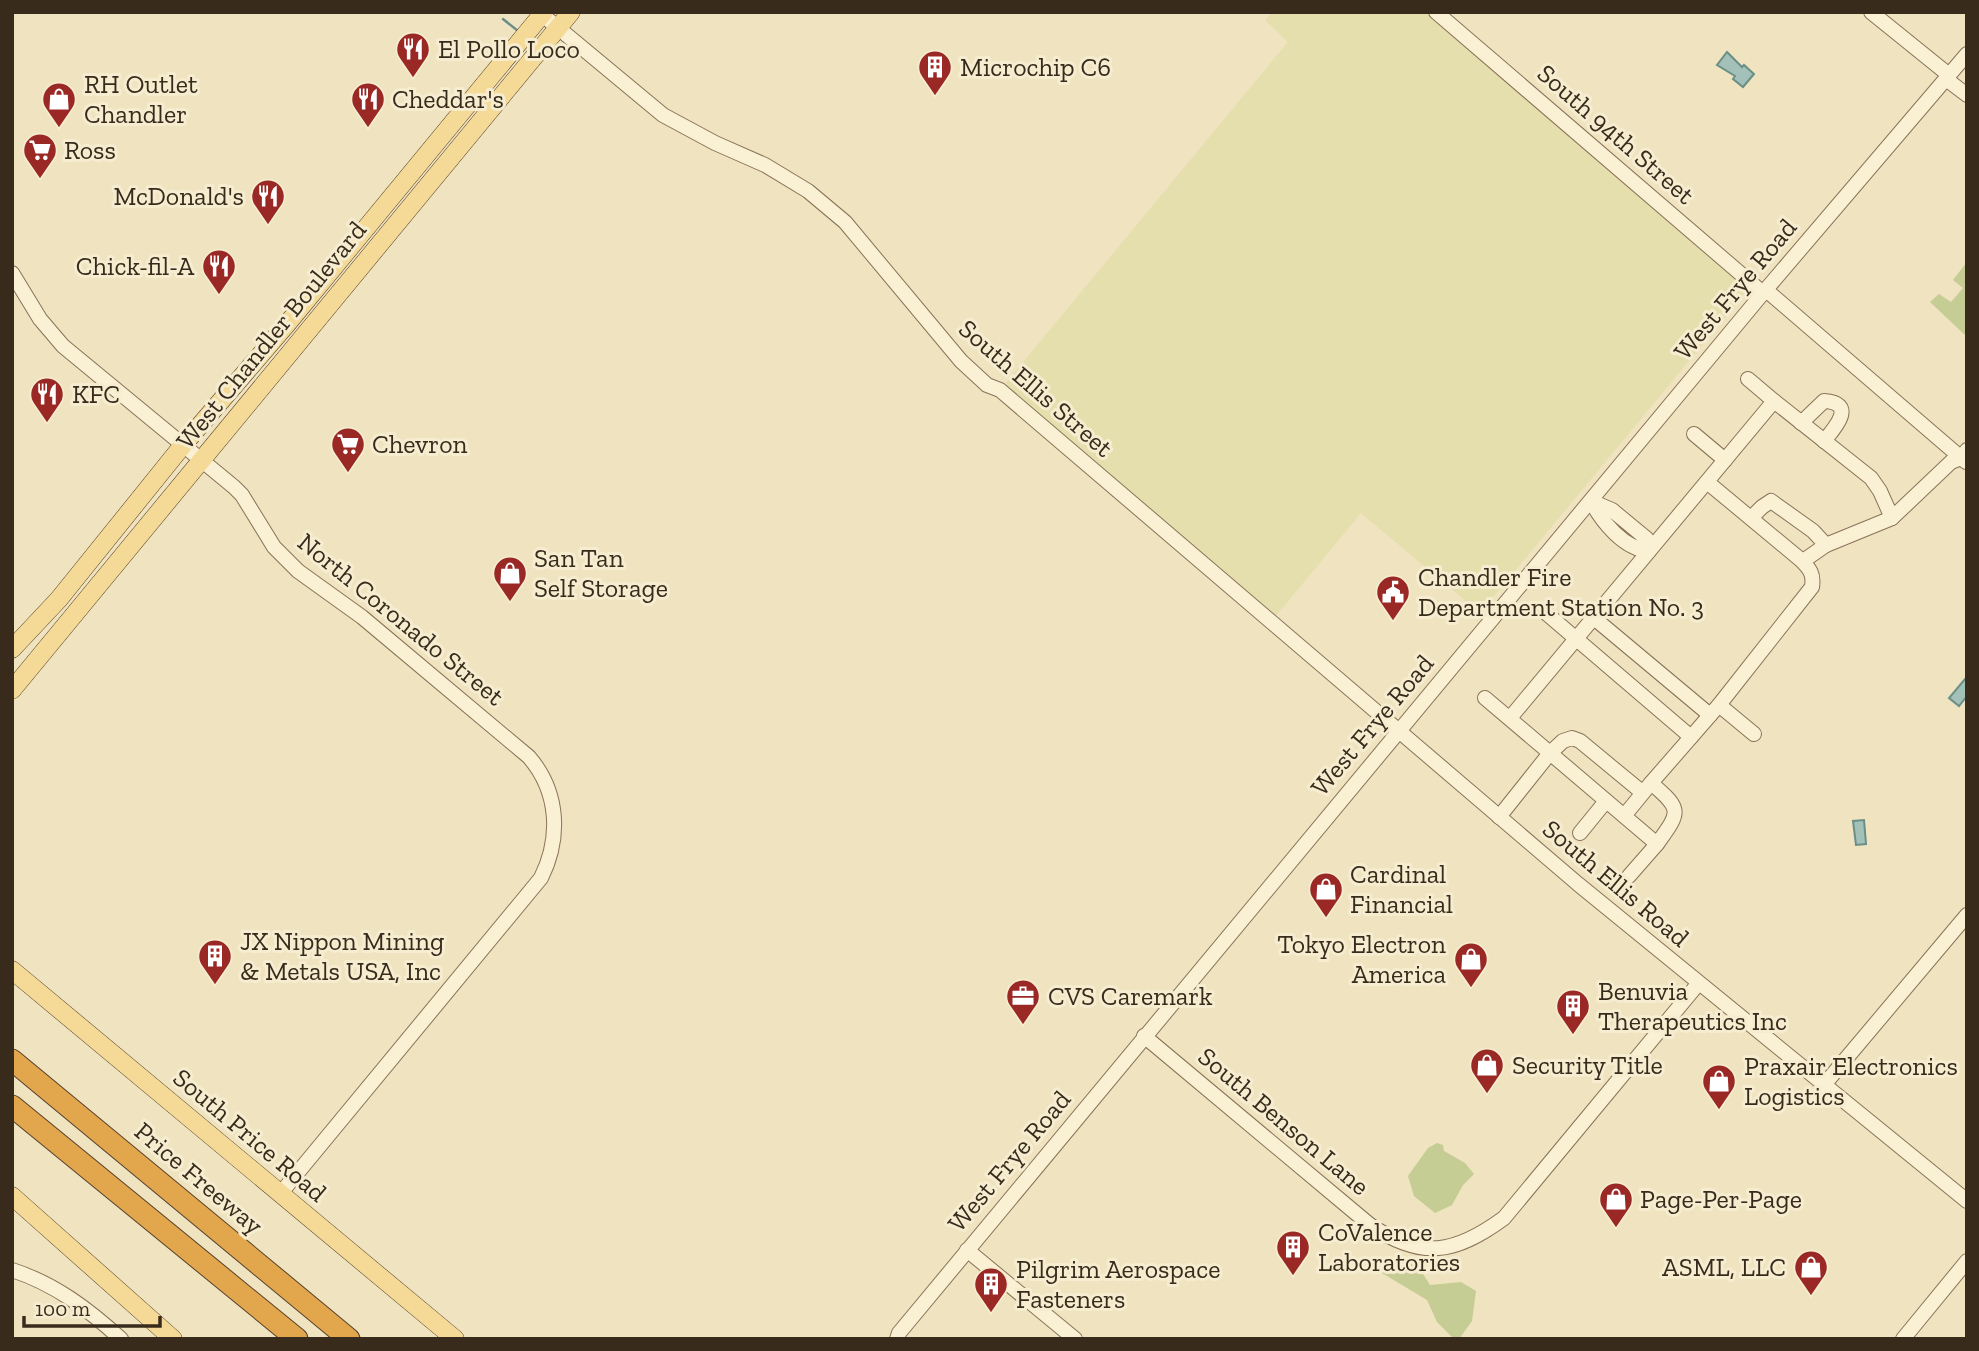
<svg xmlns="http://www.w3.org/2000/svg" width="1979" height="1351" font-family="'Zilla Slab',serif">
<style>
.farmland{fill:#e5dead}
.green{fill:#c5cd94}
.water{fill:#a3c1b9;stroke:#6a8f87;stroke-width:2}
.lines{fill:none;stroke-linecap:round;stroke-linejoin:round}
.stream{stroke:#6a8f87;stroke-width:2.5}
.minor-casing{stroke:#897358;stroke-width:16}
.major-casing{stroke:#56412c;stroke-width:19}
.highway-casing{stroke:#56412c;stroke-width:23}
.minor{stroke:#faf0d4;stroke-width:14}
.major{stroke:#f4da96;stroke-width:18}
.highway{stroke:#e2a64d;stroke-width:21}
.labels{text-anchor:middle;stroke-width:6;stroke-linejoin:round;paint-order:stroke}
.poi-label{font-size:26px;fill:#382b1c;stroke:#f6edd0;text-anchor:start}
.street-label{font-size:26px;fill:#382b1c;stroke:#f6edd0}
</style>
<rect width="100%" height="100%" fill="#efe3c0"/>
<path class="farmland" d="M1272 12H1432L1545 109 1542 113 1747 287V291L1480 613 1361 513 1271 622 1000 390 1288 42 1265 20Z"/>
<g class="green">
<path d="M1967 262V335L1966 336 1930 302 1939 294 1951 302 1963 288 1953 280Z"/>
<path d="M1437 1143 1443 1145 1444 1151 1465 1163 1474 1174 1463 1185 1452 1205 1435 1213 1414 1196 1408 1176 1428 1148Z"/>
<path d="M1390 1257 1416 1263 1430 1285 1461 1282 1476 1291 1472 1321 1459 1339H1454L1437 1322 1427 1300 1382 1273Z"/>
</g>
<g class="water">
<path d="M1727 52 1742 67 1744 65 1754 74 1743 87 1733 79 1735 76 1717 65Z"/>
<path d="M1965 679 1967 681V696L1959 706 1949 698Z"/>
<path d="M1864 820 1866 844 1856 845 1853 821Z"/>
</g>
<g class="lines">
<path class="stream" d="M503 19 518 31"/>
<g class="minor-casing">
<g id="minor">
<path d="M539 12 663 115 715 143 765 165 808 191 845 222 961 361 987 385 1000 390 1578 884 1967 1201"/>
<path d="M1436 12 1763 293"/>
<path d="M1871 12 1949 75"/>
<path d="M1946 79 1967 95"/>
<path d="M12 273 40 319 63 346 234 487 242 495 274 547 298 571 362 617 529 757C559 792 561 838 541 878L280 1194"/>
<path d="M1766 290 1966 462"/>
<path d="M1748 379 1774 401"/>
<path d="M1801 423 1824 401C1858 403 1834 429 1824 441"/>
<path d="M1694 434 1725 460"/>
<path d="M1591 501 1612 510 1647 539 1649 551C1624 549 1602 522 1591 501Z"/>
<path d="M1751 518 1762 507 1771 501 1813 531 1826 545 1803 561"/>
<path d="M1826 545 1892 518"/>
<path d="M1546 613 1691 737"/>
<path d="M1594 618 1710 715"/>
<path d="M1485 698 1550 753 1499 817"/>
<path d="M1719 705 1754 734"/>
<path d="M1510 718 1774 401 1871 478 1880 491 1892 518 1951 462 1961 458 1967 450"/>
<path d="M1651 783 1719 705 1812 587C1814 574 1810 569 1801 560L1707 482"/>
<path d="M1624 816 1651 783C1683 810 1680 812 1657 844L1550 753 1563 741 1572 738 1580 741 1643 793"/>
<path d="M1580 833 1606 801"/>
<path d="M1629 876 1657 844"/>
<path d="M1144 1036 1370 1225C1422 1260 1455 1254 1504 1218L1698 984"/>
<path d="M1823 1086 1967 915"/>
<path d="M967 1250 1075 1339"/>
<path d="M12 1270C55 1284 88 1309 121 1339"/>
<path d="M897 1339 899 1333 1763 293 1967 54"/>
<path d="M1903 1339 1967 1261"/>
</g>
</g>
<g class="major-casing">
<g id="major">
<path d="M12 649 59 599 183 445 287 324 544 12"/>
<path d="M12 690 571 12"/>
<path d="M12 970 455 1339"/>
<path d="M12 1196 173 1339"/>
</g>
</g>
<g class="highway-casing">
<g id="highway">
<path d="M12 1060 349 1339"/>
<path d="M12 1106 297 1339"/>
</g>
</g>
<use href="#minor" class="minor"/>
<use href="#major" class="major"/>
<use href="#highway" class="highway"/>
</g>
<defs>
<g id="restaurant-pin" transform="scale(1.75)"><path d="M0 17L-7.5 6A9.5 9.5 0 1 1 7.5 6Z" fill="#9a2926" stroke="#f6edd0"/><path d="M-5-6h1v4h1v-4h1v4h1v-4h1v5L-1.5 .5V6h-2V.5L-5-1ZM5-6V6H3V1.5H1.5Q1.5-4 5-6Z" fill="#fff"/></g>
<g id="building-pin" transform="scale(1.75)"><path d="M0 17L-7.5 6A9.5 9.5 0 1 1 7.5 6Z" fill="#9a2926" stroke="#f6edd0"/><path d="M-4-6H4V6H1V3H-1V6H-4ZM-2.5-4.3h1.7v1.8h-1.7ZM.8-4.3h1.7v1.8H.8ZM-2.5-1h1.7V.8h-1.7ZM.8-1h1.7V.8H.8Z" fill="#fff"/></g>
<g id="shop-pin" transform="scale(1.75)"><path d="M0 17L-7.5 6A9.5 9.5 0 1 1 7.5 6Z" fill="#9a2926" stroke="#f6edd0"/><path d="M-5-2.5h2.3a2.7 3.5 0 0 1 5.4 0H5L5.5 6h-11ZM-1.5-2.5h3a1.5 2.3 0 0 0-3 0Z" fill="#fff"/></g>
<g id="supermarket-pin" transform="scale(1.75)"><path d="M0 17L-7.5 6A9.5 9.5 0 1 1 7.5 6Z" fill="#9a2926" stroke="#f6edd0"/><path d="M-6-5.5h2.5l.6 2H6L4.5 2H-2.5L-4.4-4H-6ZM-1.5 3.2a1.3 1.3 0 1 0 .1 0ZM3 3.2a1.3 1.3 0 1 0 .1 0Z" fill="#fff"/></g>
<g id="civic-pin" transform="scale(1.75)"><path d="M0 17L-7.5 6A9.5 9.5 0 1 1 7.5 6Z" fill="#9a2926" stroke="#f6edd0"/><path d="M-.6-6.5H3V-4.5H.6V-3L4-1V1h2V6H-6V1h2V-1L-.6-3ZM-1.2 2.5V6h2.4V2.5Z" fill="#fff"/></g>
<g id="office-pin" transform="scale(1.75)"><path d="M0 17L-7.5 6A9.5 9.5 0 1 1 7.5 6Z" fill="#9a2926" stroke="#f6edd0"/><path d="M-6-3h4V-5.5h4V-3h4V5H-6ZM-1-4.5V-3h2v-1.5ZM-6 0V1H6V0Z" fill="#fff"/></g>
</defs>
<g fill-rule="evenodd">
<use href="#restaurant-pin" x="413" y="49"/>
<use href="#building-pin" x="935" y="67"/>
<use href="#shop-pin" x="59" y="99"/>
<use href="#restaurant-pin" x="368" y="99"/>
<use href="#supermarket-pin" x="40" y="150"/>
<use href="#restaurant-pin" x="268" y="196"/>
<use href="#restaurant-pin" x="219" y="266"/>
<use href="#restaurant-pin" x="47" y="394"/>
<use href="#supermarket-pin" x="348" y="444"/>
<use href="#shop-pin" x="510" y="573"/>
<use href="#civic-pin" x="1393" y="592"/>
<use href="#shop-pin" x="1326" y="889"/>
<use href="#building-pin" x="215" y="956"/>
<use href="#shop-pin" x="1471" y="959"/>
<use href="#office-pin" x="1023" y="996"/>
<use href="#building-pin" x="1573" y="1006"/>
<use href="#shop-pin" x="1487" y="1065"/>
<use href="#shop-pin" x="1719" y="1081"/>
<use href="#shop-pin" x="1616" y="1199"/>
<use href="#building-pin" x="1293" y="1247"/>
<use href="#shop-pin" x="1811" y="1267"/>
<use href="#building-pin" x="991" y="1284"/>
</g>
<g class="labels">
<g class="poi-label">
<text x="438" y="58">El Pollo Loco</text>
<text x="960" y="76">Microchip C6</text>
<text x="84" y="93">RH Outlet<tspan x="84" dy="30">Chandler</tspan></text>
<text x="392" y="108">Cheddar's</text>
<text x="64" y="159">Ross</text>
<text x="244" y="205" text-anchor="end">McDonald's</text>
<text x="194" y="275" text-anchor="end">Chick-fil-A</text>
<text x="72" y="403">KFC</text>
<text x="372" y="453">Chevron</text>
<text x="534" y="567">San Tan<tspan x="534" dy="30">Self Storage</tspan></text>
<text x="1418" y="586">Chandler Fire<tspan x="1418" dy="30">Department Station No. 3</tspan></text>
<text x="1350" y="883">Cardinal<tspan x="1350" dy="30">Financial</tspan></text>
<text x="240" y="950">JX Nippon Mining<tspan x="240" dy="30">&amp; Metals USA, Inc</tspan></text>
<text x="1446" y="953" text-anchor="end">Tokyo Electron<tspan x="1446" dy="30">America</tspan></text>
<text x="1598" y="1000">Benuvia<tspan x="1598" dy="30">Therapeutics Inc</tspan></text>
<text x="1048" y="1005">CVS Caremark</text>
<text x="1512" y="1074">Security Title</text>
<text x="1744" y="1075">Praxair Electronics<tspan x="1744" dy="30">Logistics</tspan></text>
<text x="1640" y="1208">Page-Per-Page</text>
<text x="1318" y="1241">CoValence<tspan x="1318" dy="30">Laboratories</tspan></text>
<text x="1786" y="1276" text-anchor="end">ASML, LLC</text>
<text x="1016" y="1278">Pilgrim Aerospace<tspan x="1016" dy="30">Fasteners</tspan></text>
</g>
<g class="street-label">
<text transform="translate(1616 134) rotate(41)" y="9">South 94th Street</text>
<text transform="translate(1735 289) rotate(-50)" y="9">West Frye Road</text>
<text transform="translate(271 335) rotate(-51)" y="9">West Chandler Boulevard</text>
<text transform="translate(1036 388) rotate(41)" y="9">South Ellis Street</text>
<text transform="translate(401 619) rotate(39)" y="9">North Coronado Street</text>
<text transform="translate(1372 725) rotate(-50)" y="9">West Frye Road</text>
<text transform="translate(1616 883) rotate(40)" y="9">South Ellis Road</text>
<text transform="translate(1284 1121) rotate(40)" y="9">South Benson Lane</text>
<text transform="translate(250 1135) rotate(40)" y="9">South Price Road</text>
<text transform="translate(1009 1161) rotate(-50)" y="9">West Frye Road</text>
<text transform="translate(199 1178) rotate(40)" y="9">Price Freeway</text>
</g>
</g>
<rect width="1979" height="1351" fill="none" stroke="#382b1c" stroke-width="28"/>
<path d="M24 1316v10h136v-10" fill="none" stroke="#382b1c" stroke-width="3.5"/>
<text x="35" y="1316" font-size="21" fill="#382b1c" stroke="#f6edd0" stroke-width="5" paint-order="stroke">100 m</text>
</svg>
